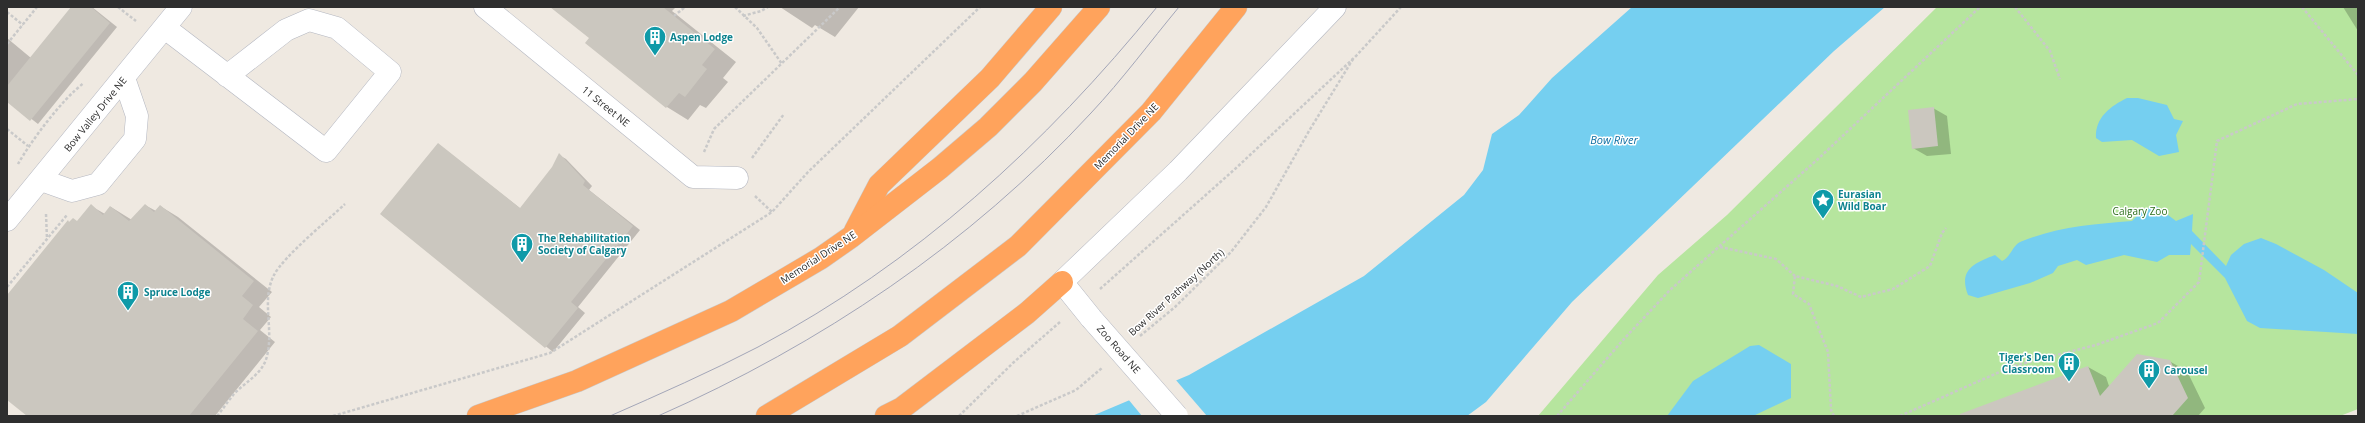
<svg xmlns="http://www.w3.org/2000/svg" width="2365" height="423" font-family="'Open Sans',sans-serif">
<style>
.green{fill:#b6e59e}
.water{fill:#75cff0}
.pier{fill:#efe9e1}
.shadow{fill:#0003}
.building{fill:#cbc7bf}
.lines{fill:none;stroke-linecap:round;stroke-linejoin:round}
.minor-casing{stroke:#b4b7c1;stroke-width:23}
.highway-casing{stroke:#c9c9c9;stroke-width:23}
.path{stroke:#c9c9c9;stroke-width:2.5;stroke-dasharray:3 2;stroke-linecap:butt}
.minor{stroke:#fff;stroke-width:22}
.highway{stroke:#ffa35c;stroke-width:22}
.tram{stroke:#a3a6b8;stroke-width:1}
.minor-bridge-casing{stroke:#b4b7c1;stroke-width:23;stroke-linecap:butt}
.minor-bridge{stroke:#fff;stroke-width:22}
.labels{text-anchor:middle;stroke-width:3;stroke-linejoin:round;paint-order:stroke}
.culture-label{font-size:10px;font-weight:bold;fill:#0d838f;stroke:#fff;text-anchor:start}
.street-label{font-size:10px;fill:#2e2e2e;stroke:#fff}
.park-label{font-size:10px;fill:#2c6e1b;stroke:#fff}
.water-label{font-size:11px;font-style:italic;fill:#0d6fa3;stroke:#fff}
</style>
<rect width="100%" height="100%" fill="#efe9e1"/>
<path class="green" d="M1937 7H2358V409L2340 416H1538L1658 275 1727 215Z"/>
<g class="water">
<path d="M1632 7H1885L1834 51 1572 302 1486 402 1467 416H1092L1189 375 1364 276 1464 195 1483 170 1492 134 1519 115 1552 78Z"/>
<path d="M2127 98H2138L2167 105 2174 119 2183 121 2176 135 2179 152 2159 156 2132 140 2102 142 2096 138C2095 117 2111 106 2127 98Z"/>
<path d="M2156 206 2176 221 2193 214 2192 231 2226 266 2231 255 2244 244 2261 238 2276 244 2324 270 2358 293V334L2260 328 2247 321 2225 278 2191 244 2190 255H2169L2157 262 2124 255 2086 265 2077 260 2058 266 2053 273 2030 283 1978 298 1968 295C1958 269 1975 263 1995 255L2002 261C2011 257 2012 246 2020 242 2056 227 2093 224 2132 221L2144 209Z"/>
<path d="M1759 345 1791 364V398L1753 416H1667L1693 381 1750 346Z"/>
</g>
<path class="pier" d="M1175 379 1207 416H1142L1128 399Z"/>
<g class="shadow">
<path d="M72 7H92L117 27 38 124 7 100V38L31 58Z"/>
<path d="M565 7H676L672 11 736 62 723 78 728 82 706 108 700 105 688 120 667 107 587 43 591 38Z"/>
<path d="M780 7H859L835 37 815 25 812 28Z"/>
<path d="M2343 7H2358V31Z"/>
<path d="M1933 108 1947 116 1951 154 1927 156 1913 148Z"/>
<path d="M438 144 521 209 553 168 559 155 566 159 592 186 589 190 640 230 578 307 585 313 553 352 381 214Z"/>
<path d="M145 205 156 211 160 206 178 217 272 292 259 307 271 317 260 330 275 342 215 416H29L7 398V297L70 223 78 222 91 206 105 214 111 207 132 220Z"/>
<path d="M2169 361 2187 371 2205 408 2198 416H2005L2088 367 2106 377 2109 386Z"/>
</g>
<g class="building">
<path d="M71 7H91L110 23 30 121 7 102V86Z"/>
<path d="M550 7H663L715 49 702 65 707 69 685 97 679 93 666 108 585 43 589 38Z"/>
<path d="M1934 107 1938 146 1912 149 1908 110Z"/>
<path d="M438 143 520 208 552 167 559 153 585 181 583 185 633 226 571 302 578 308 545 348 380 214Z"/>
<path d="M91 204 103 215 110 206 129 221 145 204 154 212 160 205 254 281 242 296 253 305 243 319 258 331 189 416H27L7 400V295L68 220 69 222 73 218 77 221Z"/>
<path d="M2137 354 2170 360 2188 398 2172 416H1960V414L2088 366 2100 396Z"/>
</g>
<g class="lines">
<g class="minor-casing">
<g id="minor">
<path d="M485 7 693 177 737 178"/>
<path d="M165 28 326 151 390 72 337 28 309 20 286 30 227 76"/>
<path d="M41 180 72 191 98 184 135 139 137 116 124 78"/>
<path d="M7 220 181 7"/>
<path d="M1091 318 1062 282 1178 171 1335 7"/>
</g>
</g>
<g class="highway-casing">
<g id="highway">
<path d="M855 231 879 185 990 78 1051 7"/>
<path d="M478 416 577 381 731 311 821 258 851 237 940 168 988 127 1033 82 1099 7"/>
<path d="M767 416 900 336 1018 246 1151 112 1236 7"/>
<path d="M886 416 902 408 1027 313 1062 282"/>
</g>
</g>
<g class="path">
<path d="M118 7 136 21"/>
<path d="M735 7 757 28 782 64"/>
<path d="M2015 7 2050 51 2060 79"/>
<path d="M2302 7 2358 75"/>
<path d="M7 12 23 25"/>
<path d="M674 16 685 7"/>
<path d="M743 16 761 11 768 7"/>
<path d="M7 44 37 7"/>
<path d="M7 129 28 146"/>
<path d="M704 152 714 129 840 7"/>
<path d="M752 158 784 114"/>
<path d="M18 164C31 141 63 98 84 83"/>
<path d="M755 196 772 212"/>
<path d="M46 214 47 239"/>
<path d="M1720 247 1776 259 1795 276"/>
<path d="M7 287 67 215"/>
<path d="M1100 289 1235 169 1356 56 1401 7"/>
<path d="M1140 336 1175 307 1231 252 1266 207 1309 131 1353 59"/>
<path d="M217 416C223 409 228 401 234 394 245 382 263 374 267 356 274 329 261 300 274 275 284 256 327 221 345 204"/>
<path d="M333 416 550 353 772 212 808 172 980 7"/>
<path d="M959 416 1014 362 1060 322"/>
<path d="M1017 416 1076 390 1102 368"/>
<path d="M1557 416 1623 340 1670 290 1818 159 1980 7"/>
<path d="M1834 416 1831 410 1828 352 1809 304 1793 294 1795 276 1837 286 1861 297 1893 289 1930 266 1942 233 1946 228"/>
<path d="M1900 416 2013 366 2096 345 2158 323 2199 282 2217 141 2297 104 2358 99"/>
</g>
<use href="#minor" class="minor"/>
<use href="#highway" class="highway"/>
<g class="tram">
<path d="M610 416C660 394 710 372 758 347 916 263 1045 145 1157 7"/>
<path d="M658 416C821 344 970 244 1091 113 1122 80 1150 42 1179 7"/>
</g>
<g class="minor-bridge-casing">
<path id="minor-bridge" d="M1091 318 1177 416"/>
</g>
<use href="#minor-bridge" class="minor-bridge"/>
</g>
<defs>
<g id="building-pin" transform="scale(1.15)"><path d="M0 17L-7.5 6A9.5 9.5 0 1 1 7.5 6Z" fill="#0f9aa8" stroke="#fff"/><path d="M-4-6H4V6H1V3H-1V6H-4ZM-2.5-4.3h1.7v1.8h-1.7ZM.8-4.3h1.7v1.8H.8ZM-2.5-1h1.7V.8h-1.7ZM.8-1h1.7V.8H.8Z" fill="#fff"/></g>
<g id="sight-pin" transform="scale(1.15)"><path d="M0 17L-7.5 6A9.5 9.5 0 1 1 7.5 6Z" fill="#0f9aa8" stroke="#fff"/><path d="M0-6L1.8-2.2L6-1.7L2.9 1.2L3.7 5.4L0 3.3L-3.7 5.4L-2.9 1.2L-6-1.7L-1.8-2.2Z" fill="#fff"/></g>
</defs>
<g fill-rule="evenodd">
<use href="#building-pin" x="655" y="37"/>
<use href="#sight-pin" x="1823" y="200"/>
<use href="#building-pin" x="522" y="244"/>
<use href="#building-pin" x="128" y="292"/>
<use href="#building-pin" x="2069" y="363"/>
<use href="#building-pin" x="2149" y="370"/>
</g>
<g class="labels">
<g class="culture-label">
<text x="670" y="41">Aspen Lodge</text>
<text x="1838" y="198">Eurasian<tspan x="1838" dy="12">Wild Boar</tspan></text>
<text x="538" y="242">The Rehabilitation<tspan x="538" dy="12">Society of Calgary</tspan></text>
<text x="144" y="296">Spruce Lodge</text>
<text x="2054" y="361" text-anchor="end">Tiger's Den<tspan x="2054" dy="12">Classroom</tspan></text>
<text x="2164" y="374">Carousel</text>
</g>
<g class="street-label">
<text transform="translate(606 106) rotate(39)" y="4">11 Street NE</text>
<text transform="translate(95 114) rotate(-51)" y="4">Bow Valley Drive NE</text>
<text transform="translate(1126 136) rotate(-46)" y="4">Memorial Drive NE</text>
<text transform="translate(818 257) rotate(-33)" y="4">Memorial Drive NE</text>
<text transform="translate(1176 292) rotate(-42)" y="4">Bow River Pathway (North)</text>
<text transform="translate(1119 349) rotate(49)" y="4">Zoo Road NE</text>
</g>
<g class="park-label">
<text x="2140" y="215">Calgary Zoo</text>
</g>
<g class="water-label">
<text x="1614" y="144">Bow River</text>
</g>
</g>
<rect width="2365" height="423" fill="none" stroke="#2e2e2e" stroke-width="16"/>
</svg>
